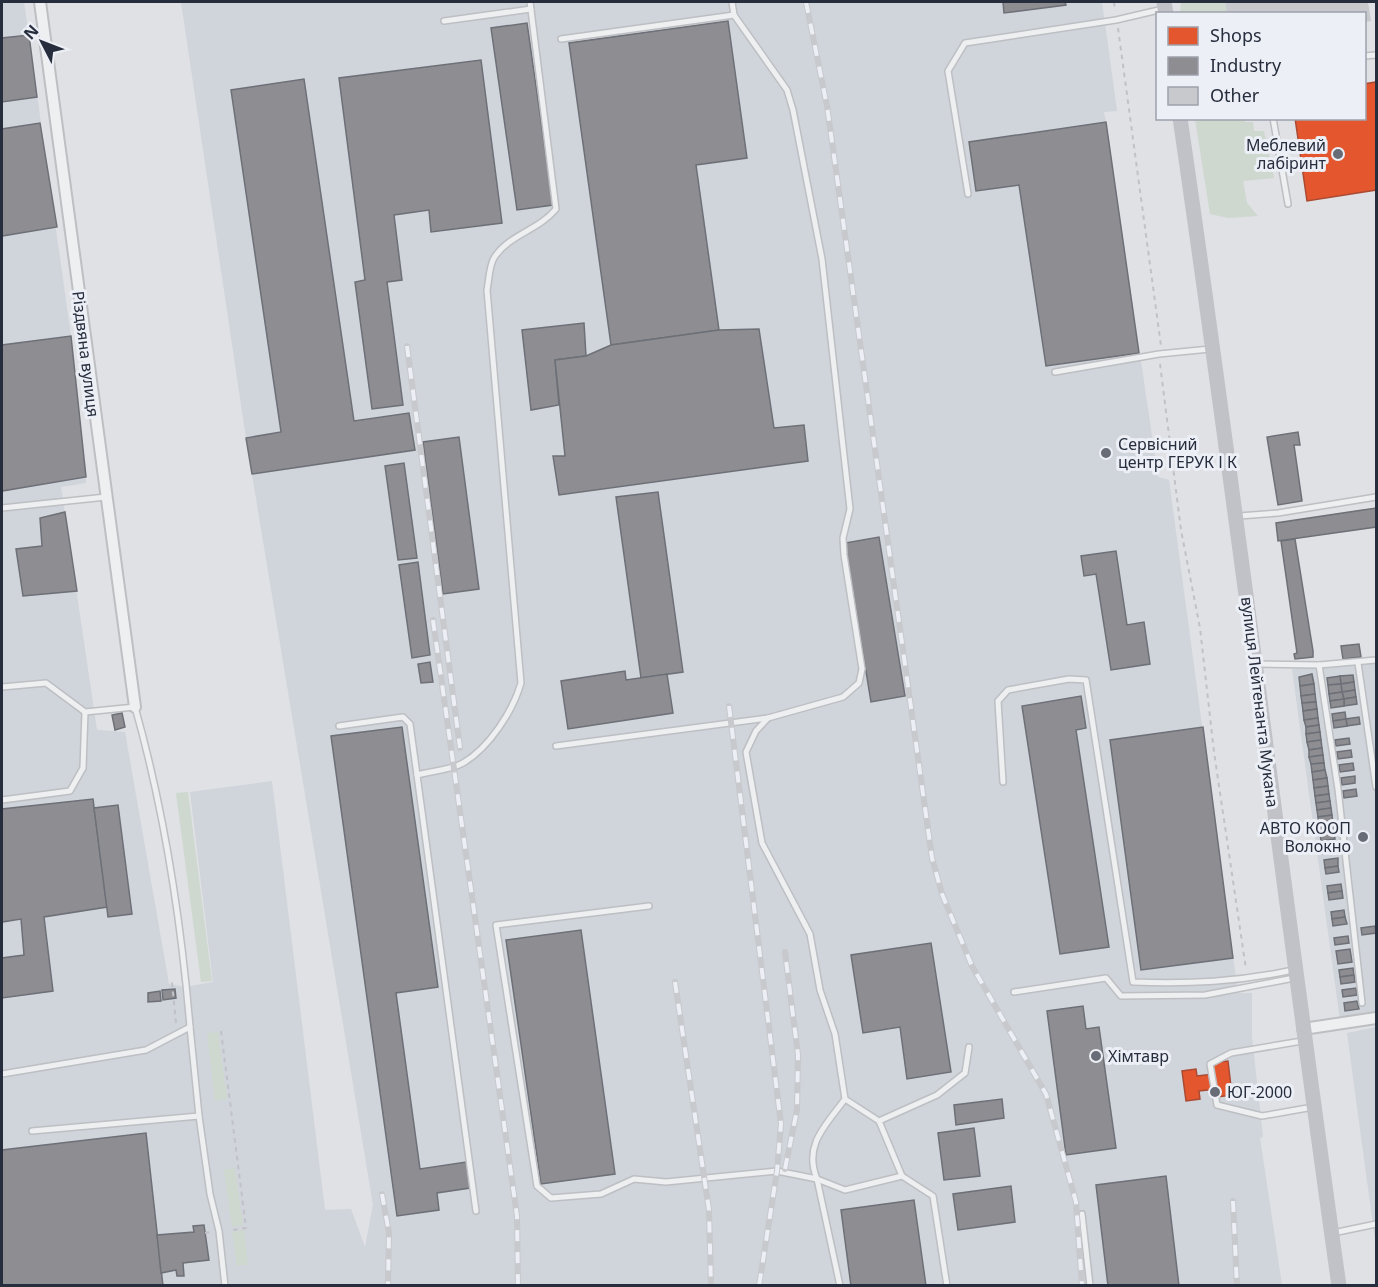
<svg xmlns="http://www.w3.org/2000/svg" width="1378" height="1287" font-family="'Noto Sans',sans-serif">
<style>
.built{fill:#d0d4db}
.green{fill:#ced8cf}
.shops{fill:#e4572e;stroke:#ab4a32;stroke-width:1.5}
.industry{fill:#8d8d92;stroke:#6e7078;stroke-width:1.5}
.building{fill:#c7c9cd}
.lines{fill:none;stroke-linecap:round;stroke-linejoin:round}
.service-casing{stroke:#bdbfc2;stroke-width:8}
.minor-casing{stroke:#bdbfc2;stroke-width:14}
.path{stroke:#c1c2c7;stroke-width:2;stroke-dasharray:4.5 4.5;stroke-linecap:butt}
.service{stroke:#eeeff1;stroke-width:5}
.minor{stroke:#eeeff1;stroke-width:10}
.secondary{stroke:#c0c2c7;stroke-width:15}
.rail-casing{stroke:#c8c9cc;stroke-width:6}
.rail{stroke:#eceff5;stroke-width:4;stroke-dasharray:11;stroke-linecap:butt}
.poi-dot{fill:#676c77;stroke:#eceff5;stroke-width:2}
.labels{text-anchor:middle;stroke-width:6;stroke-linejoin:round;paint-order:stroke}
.poi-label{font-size:16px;fill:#262d3d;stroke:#eceff5;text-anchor:start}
.street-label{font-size:16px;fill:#262d3d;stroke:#eceff5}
</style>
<rect width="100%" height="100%" fill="#dfe1e4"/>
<g class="built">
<path d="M2 2H24L71 336 86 483 61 487 97 730 125 732 169 984 185 987 213 982 190 792 272 781 325 1210 351 1209 365 1247 373 1205 246 438 181 2H1102L1117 111 1104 112 1106 122 1158 477 1169 480 1238 993H1252V1037L1263 1137 1260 1138 1282 1285 2 1286Z"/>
<path d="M1376 657V1015L1340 1020 1292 669Z"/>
<path d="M1376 1027V1247L1347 1033Z"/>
</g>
<g class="green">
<path d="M1181 2H1225L1227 13 1180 14Z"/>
<path d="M1195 119H1244L1245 122H1253L1254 131H1264L1274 178 1243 181 1247 203 1258 216 1228 218 1210 214Z"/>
<path d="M188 792 212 981 201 982 176 793Z"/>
<path d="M218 1032 227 1099 215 1101 207 1033Z"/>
<path d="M235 1168 243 1225 232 1227 224 1170Z"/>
<path d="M244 1230 248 1265 237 1266 232 1232Z"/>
</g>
<g class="shops">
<path d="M1376 82V190L1307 201 1295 118H1364V84Z"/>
<path d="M1228 1061 1232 1095 1217 1097 1216 1089 1199 1091 1200 1099 1186 1101 1182 1071 1196 1069 1197 1076 1214 1074 1212 1063Z"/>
</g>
<g class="industry">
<path d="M1003 2H1065L1066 5 1004 13Z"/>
<path d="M728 21 747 158 696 165 719 330 611 345 569 43Z"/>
<path d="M527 23 553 205 517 210 491 28Z"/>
<path d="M29 35 37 97 2 102V38Z"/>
<path d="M481 60 502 223 431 232 429 210 394 215 402 280 387 282 403 405 372 409 355 282 365 280 339 78Z"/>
<path d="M304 79 354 421 409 413 415 450 252 474 246 438 281 432 231 90Z"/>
<path d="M1106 122 1139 353 1046 366 1019 185 976 191 969 142Z"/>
<path d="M40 123 57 227 2 236V129Z"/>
<path d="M584 323 586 356 555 360 559 405 531 410 522 330Z"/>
<path d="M759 329 774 428 804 425 808 461 559 495 553 456H565L555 360 586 356 611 345 719 330Z"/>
<path d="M71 336 86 477 2 491V345Z"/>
<path d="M1298 432 1300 445H1294L1302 501 1278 505 1267 437Z"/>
<path d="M459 437 479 589 443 594 423 442Z"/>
<path d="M404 463 417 558 398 560 385 466Z"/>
<path d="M658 492 683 672 641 678 616 497Z"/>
<path d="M1376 508V527L1278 541 1276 523Z"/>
<path d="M65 512 77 591 23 596 16 549 42 546 40 518Z"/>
<path d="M879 537 905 696 871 702 845 543Z"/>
<path d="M1295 539 1313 651V657L1295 659 1294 654 1297 653 1281 541Z"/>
<path d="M1116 551 1127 625 1144 622 1150 664 1111 670 1096 574 1084 576 1081 556Z"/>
<path d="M418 562 430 655 412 658 399 565Z"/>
<path d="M1359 644 1361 657 1343 659 1341 646Z"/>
<path d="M430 662 433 682 421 683 418 664Z"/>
<path d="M625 671 626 680 667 674 673 713 568 729 561 681Z"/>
<path d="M1312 674 1314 684 1300 686 1299 677Z"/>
<path d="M1353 675 1354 682 1341 684 1340 676Z"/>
<path d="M1340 676 1341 684 1328 685 1327 678Z"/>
<path d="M1354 682 1355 690 1342 692 1341 684Z"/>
<path d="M1314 684 1315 694 1301 696 1300 686Z"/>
<path d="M1341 684 1342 692 1329 694 1328 685Z"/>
<path d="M1355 690 1356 697 1344 699 1342 692Z"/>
<path d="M1342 692 1344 699 1330 701 1329 694Z"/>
<path d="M1315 694 1316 702 1302 703 1301 696Z"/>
<path d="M1081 696 1086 728 1076 730 1109 947 1060 954 1022 706Z"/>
<path d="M1356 697 1357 704 1344 706V699Z"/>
<path d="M1344 699V706L1331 708 1330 701Z"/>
<path d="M1316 702 1317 709 1303 711 1302 703Z"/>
<path d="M1317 709 1318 718 1304 720 1303 711Z"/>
<path d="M1345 712 1346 719 1333 721 1332 714Z"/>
<path d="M122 713 125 727 115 730 112 715Z"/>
<path d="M1359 717 1360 724 1347 726 1346 719Z"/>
<path d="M1318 718 1319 725 1306 727 1304 720Z"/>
<path d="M1346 719 1347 726 1334 728 1333 721Z"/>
<path d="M1319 725 1320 732 1306 734V727Z"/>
<path d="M402 727 438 987 396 993 420 1169 466 1162 470 1188 437 1193 439 1210 397 1216 331 736Z"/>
<path d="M1203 727 1233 958 1141 970 1110 740Z"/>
<path d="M1320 732 1321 740 1307 742 1306 734Z"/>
<path d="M1349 738 1350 744 1336 746 1335 740Z"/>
<path d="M1321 740 1322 748 1309 750 1307 742Z"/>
<path d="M1322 748 1323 755 1309 757V750Z"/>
<path d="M1351 750 1352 757 1338 759 1337 752Z"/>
<path d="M1323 755 1324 763 1311 764 1309 757Z"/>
<path d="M1324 763 1325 770 1312 772 1311 764Z"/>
<path d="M1353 763 1354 770 1340 772 1339 765Z"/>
<path d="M1325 770 1327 778 1313 780 1312 772Z"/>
<path d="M1355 776V783L1342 785 1341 778Z"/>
<path d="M1327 778 1328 786 1314 788 1313 780Z"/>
<path d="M1328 786 1329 794 1315 796 1314 788Z"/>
<path d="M1356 789 1357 796 1344 798 1343 791Z"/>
<path d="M1329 794 1330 801 1316 803 1315 796Z"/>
<path d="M93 799 107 907 44 917 53 991 2 998V958L24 955 21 919 2 922V809Z"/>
<path d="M1330 801 1331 808 1317 810 1316 803Z"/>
<path d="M118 805 132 914 108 917 94 808Z"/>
<path d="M1331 808 1332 815 1318 817 1317 810Z"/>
<path d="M1332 815 1333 823 1319 825 1318 817Z"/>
<path d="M1333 823 1334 831 1320 833 1319 825Z"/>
<path d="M1334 831 1335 839 1321 841 1320 833Z"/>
<path d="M1336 845 1337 852 1323 854 1322 847Z"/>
<path d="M1338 858V866L1325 868 1324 860Z"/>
<path d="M1338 866 1339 872 1326 874 1325 868Z"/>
<path d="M1341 884 1342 891 1328 893 1327 886Z"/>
<path d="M1342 891 1343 898 1329 900 1328 893Z"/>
<path d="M1344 910 1345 917 1332 919 1331 912Z"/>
<path d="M1345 917 1347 924 1333 926 1332 919Z"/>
<path d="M1375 926 1376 933 1362 935 1361 928Z"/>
<path d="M581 930 615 1174 541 1184 506 940Z"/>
<path d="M1348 936 1349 943 1335 945 1334 938Z"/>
<path d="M931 943 951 1072 907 1079 900 1027 863 1033 851 955Z"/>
<path d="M1350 949 1352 962 1338 964 1336 951Z"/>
<path d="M1353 968 1354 975 1340 977 1339 970Z"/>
<path d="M1354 975 1355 982 1341 984 1340 977Z"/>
<path d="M1356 988 1357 995 1343 997 1342 990Z"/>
<path d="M175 989 176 998 163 1000 162 990Z"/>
<path d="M160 991 161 1001 148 1002V993Z"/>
<path d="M1357 1001 1359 1009 1345 1011 1344 1003Z"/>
<path d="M1083 1006 1086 1029 1099 1027 1116 1148 1066 1155 1047 1011Z"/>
<path d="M1002 1099 1004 1118 956 1125 954 1105Z"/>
<path d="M974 1128 980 1176 944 1180 938 1133Z"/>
<path d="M146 1133 163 1286H2V1150Z"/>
<path d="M1166 1176 1179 1286H1108L1096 1185Z"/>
<path d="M1011 1186 1015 1222 958 1230 953 1194Z"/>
<path d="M914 1200 926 1286H851L841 1210Z"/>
<path d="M204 1225 209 1260 183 1263 184 1276H177L176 1270 161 1273 157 1235 194 1232 193 1226Z"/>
</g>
<path class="building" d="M1225 2H1368L1371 21 1364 22V14H1227Z"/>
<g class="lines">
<g class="service-casing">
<g id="service">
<path d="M734 15 787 90 793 110 822 259 850 509 843 538 844 555 862 669 859 683 843 697 768 718 756 731 746 752 762 843 810 934 820 990 835 1034 845 1099 879 1121 902 1176 845 1190 817 1179C803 1145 826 1125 845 1099"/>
<path d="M444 21 531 9"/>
<path d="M561 39 734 15 732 2"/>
<path d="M1364 56 1376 55"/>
<path d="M1273 118 1288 204"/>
<path d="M968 194 948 71 965 43 1116 20 1163 9"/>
<path d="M1055 372 1159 354 1210 349"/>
<path d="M2 508 106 497"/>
<path d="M1239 516 1278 513 1376 497"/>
<path d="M1358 663 1376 787"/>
<path d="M1256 664 1319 665 1376 660"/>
<path d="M1319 665 1338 789 1362 1003"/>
<path d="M2 687 46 683 85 712 135 707C164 810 181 920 190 1027"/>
<path d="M339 726 403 717 410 724 417 775"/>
<path d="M556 746 768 718"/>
<path d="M1003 782 998 701 1008 690 1069 679 1086 680 1133 982C1189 984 1238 982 1293 970"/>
<path d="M2 800 70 791 83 768 85 712"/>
<path d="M649 906 496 925 537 1186 551 1198 601 1194 634 1179 666 1182 777 1171 817 1179 840 1286"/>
<path d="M1014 992 1106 978 1121 996 1205 995 1294 978"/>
<path d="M1302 1041 1231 1053 1210 1064 1217 1105 1262 1116 1313 1107"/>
<path d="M2 1074 146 1050 190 1027 199 1116 32 1131"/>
<path d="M199 1116 210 1194 219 1231 225 1286"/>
<path d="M879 1121 937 1095 965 1073 969 1047"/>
<path d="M902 1176 933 1196 947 1286"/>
<path d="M476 1211 417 775C431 771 451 770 463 763 489 748 513 711 521 683L487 290C489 281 489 266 494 258 508 235 539 230 556 209L530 2"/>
<path d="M1082 1214 1090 1286"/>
<path d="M1333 1233 1376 1224"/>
</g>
</g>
<g class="minor-casing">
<g id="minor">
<path d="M40 2 135 707"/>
<path d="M1303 1029 1376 1018"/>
</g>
</g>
<g class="path">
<path d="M1114 2 1115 11"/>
<path d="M1118 28 1161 346"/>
<path d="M1160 364 1181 530 1200 628 1214 752 1246 969"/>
<path d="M176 1023 172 983H176"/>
<path d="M221 1031 246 1228 233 1230"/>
<path d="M205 1233 211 1232"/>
</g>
<use href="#service" class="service"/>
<use href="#minor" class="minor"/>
<g class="secondary">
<path d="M1164 2 1166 14"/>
<path d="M1180 118C1237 507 1284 897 1339 1286"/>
</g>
<g class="rail-casing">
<g id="rail">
<path d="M806 2 827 106 932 858 942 894 972 966 1046 1094 1076 1202 1082 1286"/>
<path d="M407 346 460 748"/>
<path d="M433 620 517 1216 518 1286"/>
<path d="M729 706 781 1124 777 1171 759 1286"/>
<path d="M675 982 709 1210 711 1286"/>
<path d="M785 1169 797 1110 798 1055 785 952"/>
<path d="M382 1194 389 1233 388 1286"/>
<path d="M1233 1201 1237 1286"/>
</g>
</g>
<use href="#rail" class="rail"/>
</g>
<g class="poi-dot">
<circle cx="1338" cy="154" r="6"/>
<circle cx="1106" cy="453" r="6"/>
<circle cx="1363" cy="837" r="6"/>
<circle cx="1096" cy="1056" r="6"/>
<circle cx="1215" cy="1092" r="6"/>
</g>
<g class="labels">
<g class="poi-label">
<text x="1326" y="151" text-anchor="end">Меблевий<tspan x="1326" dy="18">лабіринт</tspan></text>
<text x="1118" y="450">Сервісний<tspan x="1118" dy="18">центр ГЕРУК І К</tspan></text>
<text x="1351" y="834" text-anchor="end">АВТО КООП<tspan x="1351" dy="18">Волокно</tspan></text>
<text x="1108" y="1062">Хімтавр</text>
<text x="1227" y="1098">ЮГ-2000</text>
</g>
<g class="street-label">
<text transform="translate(86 354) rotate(83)" y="6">Різдвяна вулиця</text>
<text transform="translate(1260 702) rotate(83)" y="6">вулиця Лейтенанта Мукана</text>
</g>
</g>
<rect width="1378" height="1287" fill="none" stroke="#262d3d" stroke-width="6"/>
<rect x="1156" y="12" width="210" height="108" fill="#eceff5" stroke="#9da1ab" stroke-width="1.5"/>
<rect x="1168" y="27" width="30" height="18" fill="#e4572e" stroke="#9da1ab" stroke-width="1.5"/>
<text x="1210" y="42" font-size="18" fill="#262d3d">Shops</text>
<rect x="1168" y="57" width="30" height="18" fill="#8d8d92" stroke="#9da1ab" stroke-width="1.5"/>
<text x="1210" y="72" font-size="18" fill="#262d3d">Industry</text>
<rect x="1168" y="87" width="30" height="18" fill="#c7c9cd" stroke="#9da1ab" stroke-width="1.5"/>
<text x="1210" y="102" font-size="18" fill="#262d3d">Other</text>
<g transform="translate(42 42) rotate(312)" stroke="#eceff5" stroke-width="4.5" paint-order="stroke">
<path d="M0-4.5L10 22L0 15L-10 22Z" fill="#262d3d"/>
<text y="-9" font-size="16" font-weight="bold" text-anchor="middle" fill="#262d3d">N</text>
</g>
</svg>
